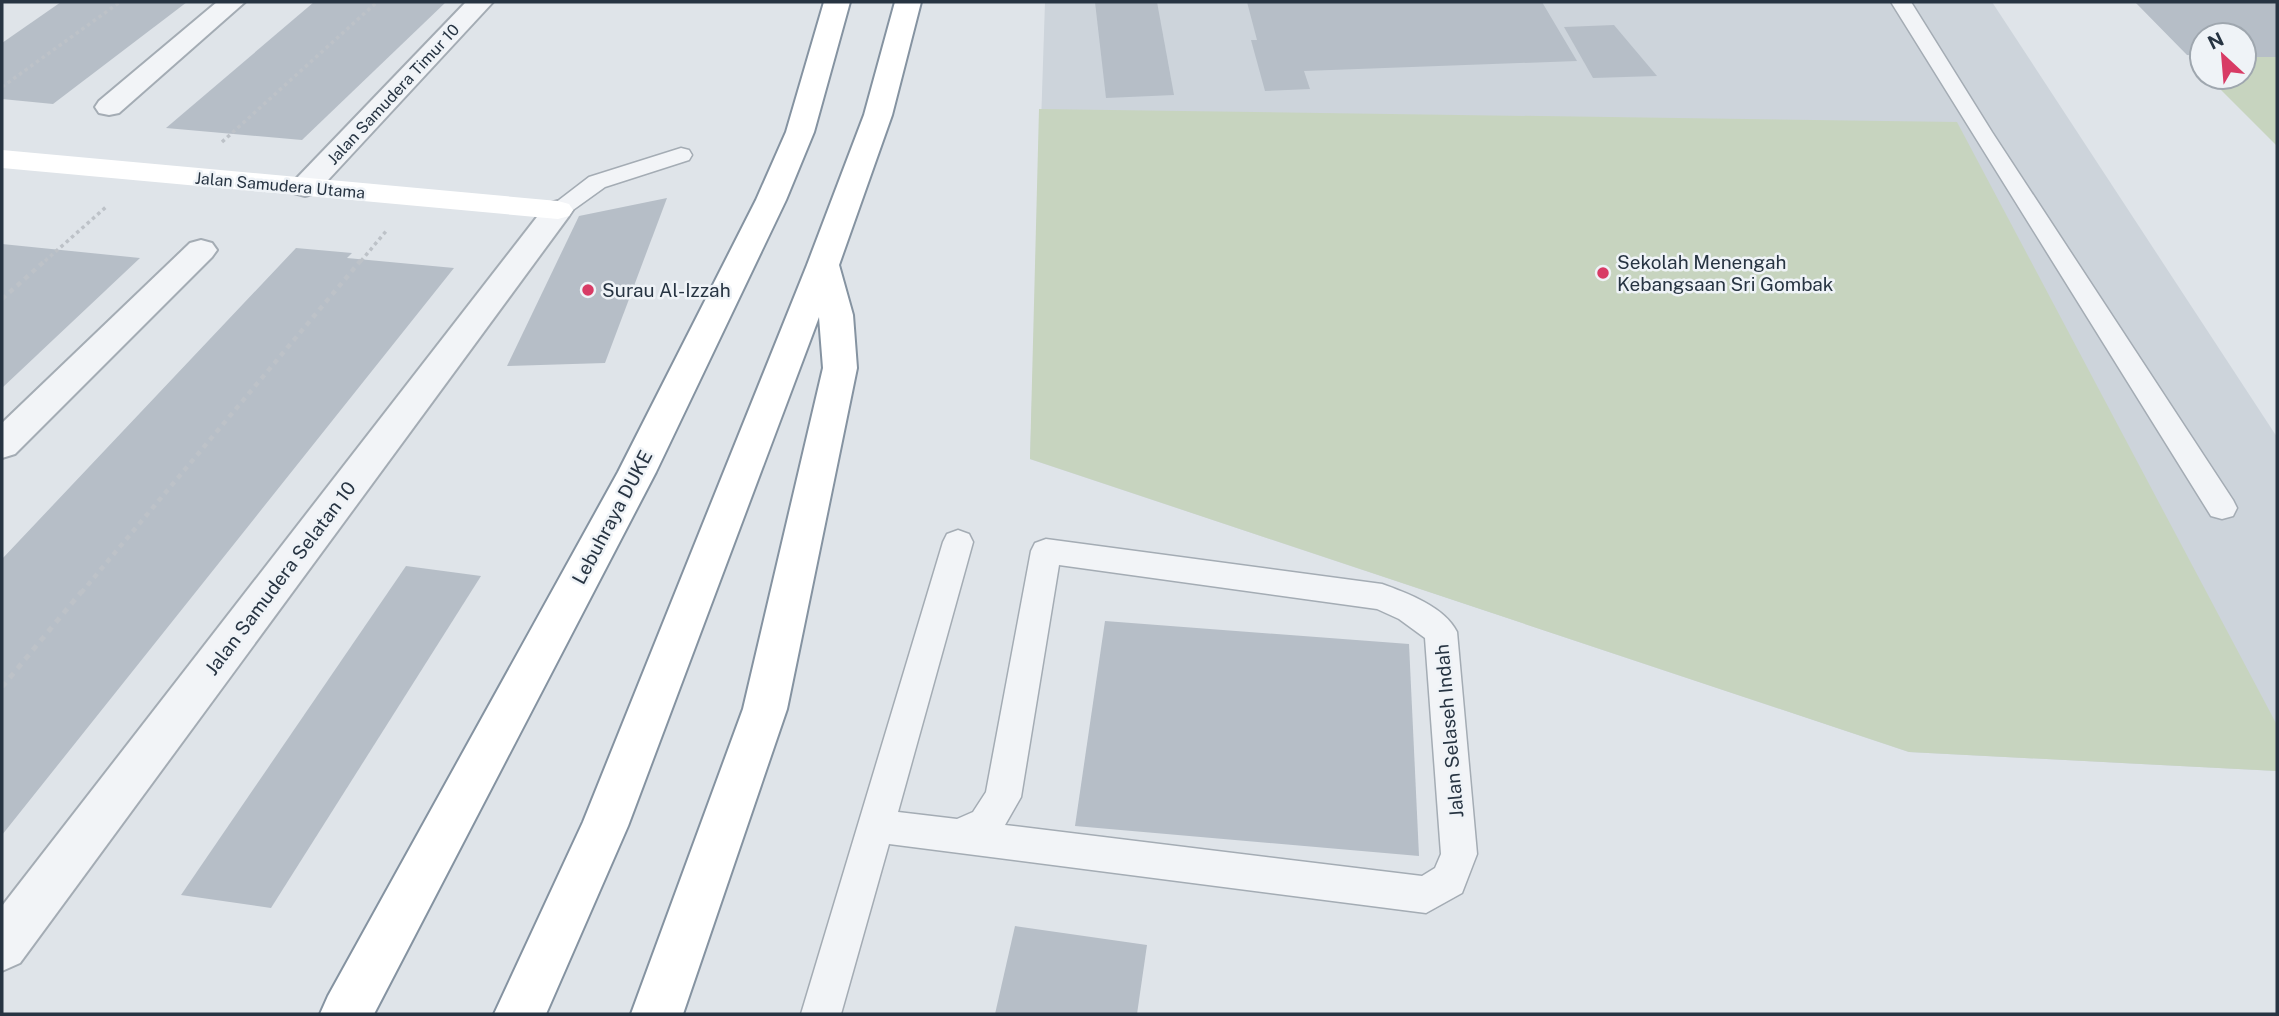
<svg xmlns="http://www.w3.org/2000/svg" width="2279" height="1016" font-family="'Public Sans',sans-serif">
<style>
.built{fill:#cdd4db}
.green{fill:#c7d4bf}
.building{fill:#b6bec7}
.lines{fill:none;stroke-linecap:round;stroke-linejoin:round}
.lane-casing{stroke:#a4acb4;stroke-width:3}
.street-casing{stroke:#a4acb4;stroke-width:4}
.highway-casing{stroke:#8593a1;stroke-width:4}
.path-far2{stroke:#bdc2c8;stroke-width:3.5;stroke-dasharray:3.5 3.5;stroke-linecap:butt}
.path-far1{stroke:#bdc2c8;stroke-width:4.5;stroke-dasharray:5 5;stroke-linecap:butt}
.path{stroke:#bdc2c8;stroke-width:5;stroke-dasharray:6 6;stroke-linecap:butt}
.lane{fill:#f2f4f7;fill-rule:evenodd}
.street{fill:#f2f4f7;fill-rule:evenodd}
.secondary{fill:#fff;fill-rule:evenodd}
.highway{fill:#fff;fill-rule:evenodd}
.poi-dot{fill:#d83b65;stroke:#eff3f7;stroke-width:2.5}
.labels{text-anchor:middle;stroke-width:5;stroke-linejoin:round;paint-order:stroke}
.far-street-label{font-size:16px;fill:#273442;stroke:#eff3f7}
.poi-label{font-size:19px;fill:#273442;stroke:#eff3f7;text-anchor:start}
.street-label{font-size:19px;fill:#273442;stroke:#eff3f7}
</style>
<rect width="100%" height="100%" fill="#dfe4e9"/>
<path class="built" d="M1045 2H1992L2277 437V771L1909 752 1030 459Z"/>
<g class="green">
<path d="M2244 56H2277V146L2208 77H2244Z"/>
<path d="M1039 109 1957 122 2277 725V771L1909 752 1030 459Z"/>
</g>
<g class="building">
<path d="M61 2H187L53 104 2 99V43Z"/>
<path d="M314 2H446L302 140 166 128Z"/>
<path d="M1095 2H1157L1174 95 1106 98Z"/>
<path d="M1247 2H1542L1577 61 1304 71 1310 89 1265 91 1251 40H1257Z"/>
<path d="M2135 2H2277V57H2244V35H2202V56L2187 55Z"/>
<path d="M1614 25 1657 76 1593 78 1564 27Z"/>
<path d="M667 198 605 363 507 366 579 216Z"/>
<path d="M2 244 140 258 2 388Z"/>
<path d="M296 248 352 253 347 258 454 268 2 835V559Z"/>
<path d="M406 566 481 576 271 908 181 895Z"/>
<path d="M1105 621 1409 644 1419 856 1075 826Z"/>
<path d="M1015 926 1147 945 1137 1014H995Z"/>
</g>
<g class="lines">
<g class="lane-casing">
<g id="lane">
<path d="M1891 2H1911L1992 132 2233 500 2237 508 2233 516 2222 519 2211 516Z"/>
<path d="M681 148 689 150 692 155 689 160 605 187 566 215H550L546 210 589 177Z"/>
<path d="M958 530 969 534 973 542 898 812 957 819 973 812 986 792 1031 551 1035 543 1046 539 1382 584C1407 593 1445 607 1457 632L1477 854 1462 893 1426 913 889 844 841 1014H801L943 542 947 534ZM1059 565 1377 609 1399 619 1425 638 1441 854 1435 868 1422 876 1005 825 1021 797Z"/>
</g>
</g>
<g class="street-casing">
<g id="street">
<path d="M217 2H245L119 113 109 115 99 113 95 107 99 101Z"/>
<path d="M466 2H493L316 193 305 196 294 193 290 187 294 181Z"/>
<path d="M558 201 569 204 573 210 569 216 20 963 2 971V906L547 204Z"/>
<path d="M201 240 212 243 217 250 212 257 15 454 2 458V423L190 243Z"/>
</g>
</g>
<g class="highway-casing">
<g id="highway">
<path d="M824 2H850L814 132 786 200 656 472 374 1014H320L328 996 618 472 756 200 786 132Z"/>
<path d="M895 2H921L892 115 839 265 853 315 857 368 787 709 683 1014H631L743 709 823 368 819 317 628 826 546 1014H494L583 822 807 265 864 115Z"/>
</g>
</g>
<g class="path-far2">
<path d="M2 87 120 2"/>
<path d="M222 142 377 2"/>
<path d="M45 261 106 207"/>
<path d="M361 261 387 230"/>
</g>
<g class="path-far1">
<path d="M2 299 47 259"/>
<path d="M81 593 362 259"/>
</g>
<path class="path" d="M2 687 82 591"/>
<use href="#lane" class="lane"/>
<use href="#street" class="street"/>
<path class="secondary" d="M2 150 558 201 569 204 573 210 569 216 558 219 2 168Z"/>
<use href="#highway" class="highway"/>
</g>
<g class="poi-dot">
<circle cx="1603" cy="273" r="7"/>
<circle cx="588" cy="290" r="7"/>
</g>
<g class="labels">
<g class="far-street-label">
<text transform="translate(393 94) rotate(-47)" y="6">Jalan Samudera Timur 10</text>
<text transform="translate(280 185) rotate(5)" y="6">Jalan Samudera Utama</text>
</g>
<g class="poi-label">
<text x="1617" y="269">Sekolah Menengah<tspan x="1617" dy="22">Kebangsaan Sri Gombak</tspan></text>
<text x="602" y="297">Surau Al-Izzah</text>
</g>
<g class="street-label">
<text transform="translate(612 517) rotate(-62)" y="7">Lebuhraya DUKE</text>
<text transform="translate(280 578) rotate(-53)" y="7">Jalan Samudera Selatan 10</text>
<text transform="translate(1449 731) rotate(-95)" y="7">Jalan Selaseh Indah</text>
</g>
</g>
<rect width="2279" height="1016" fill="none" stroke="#273442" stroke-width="7"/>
<g transform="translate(2223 56) rotate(334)"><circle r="33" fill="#eff3f7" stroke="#9fa7af" stroke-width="2"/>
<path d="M0-5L12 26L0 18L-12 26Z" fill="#d83b65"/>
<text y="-10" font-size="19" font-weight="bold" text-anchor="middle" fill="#273442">N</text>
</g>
</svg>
